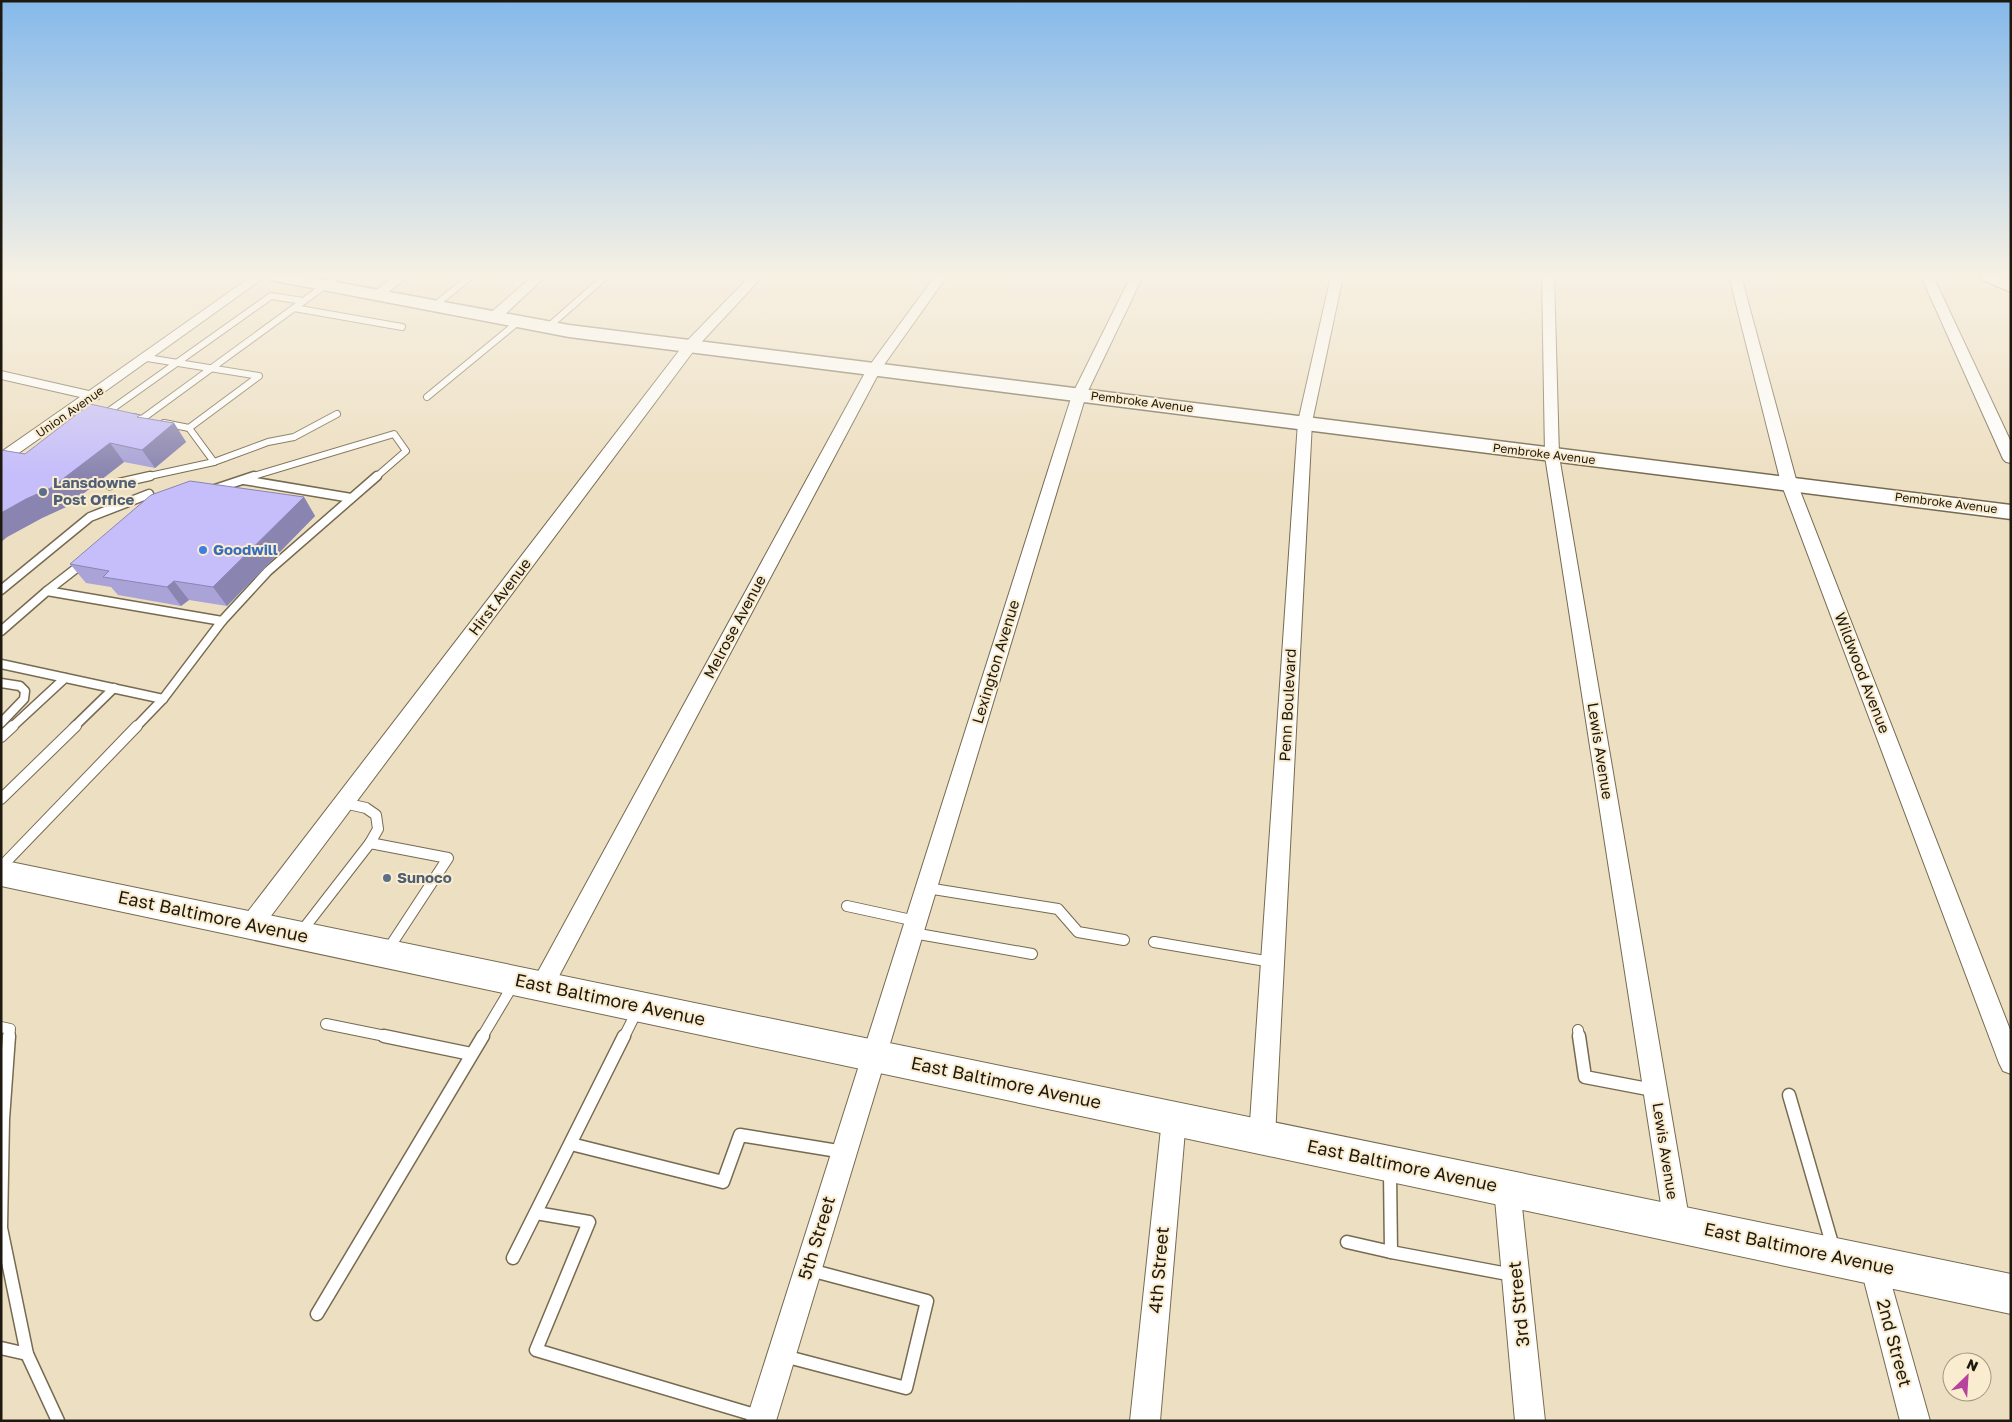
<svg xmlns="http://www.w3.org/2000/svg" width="2012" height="1422" font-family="'Golos Text',sans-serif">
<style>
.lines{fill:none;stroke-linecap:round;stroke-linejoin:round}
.lane-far3-casing{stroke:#766a50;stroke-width:8}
.lane-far2-casing{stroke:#766a50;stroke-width:11}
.lane-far1-casing{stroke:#766a50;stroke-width:12}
.lane-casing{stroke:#766a50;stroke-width:15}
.street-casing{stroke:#766a50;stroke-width:2}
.secondary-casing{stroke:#766a50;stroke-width:3}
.primary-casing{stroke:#766a50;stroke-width:2}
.lane-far3{stroke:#fff;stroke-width:6}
.lane-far2{stroke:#fff;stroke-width:8}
.lane-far1{stroke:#fff;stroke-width:10}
.lane{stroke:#fff;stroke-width:12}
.street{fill:#fff;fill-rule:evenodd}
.secondary{fill:#fff;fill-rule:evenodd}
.primary{fill:#fff;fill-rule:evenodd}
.wall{fill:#a9a3d8}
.shaded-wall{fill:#8a85b0}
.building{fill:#c5befb;stroke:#8a85b0}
.service-dot{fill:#5c6f8a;stroke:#faeccf;stroke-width:2}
.shop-dot{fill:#3f7fe0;stroke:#faeccf;stroke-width:2}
.labels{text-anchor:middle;stroke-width:4;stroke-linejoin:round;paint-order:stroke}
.far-street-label{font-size:12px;fill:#1e190f;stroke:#faeccf}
.service-label{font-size:15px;font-weight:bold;fill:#4e5e75;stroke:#faeccf;text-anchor:start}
.shop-label{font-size:15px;font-weight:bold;fill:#366cbe;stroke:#faeccf;text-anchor:start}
.street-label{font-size:15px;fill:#1e190f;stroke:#faeccf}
.near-street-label{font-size:18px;fill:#1e190f;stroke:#faeccf}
</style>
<rect width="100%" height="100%" fill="#eddfc2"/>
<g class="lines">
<g class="lane-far3-casing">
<g id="lane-far3">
<path d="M434 306 471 276"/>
<path d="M294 308 402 327"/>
<path d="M547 328 606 276"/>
<path d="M147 358 259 376 189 428 164 423"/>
<path d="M427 397 518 322"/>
<path d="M102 416 271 296 303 301"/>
<path d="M133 417 142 419 338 276"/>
<path d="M214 462 268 442 294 437 337 414"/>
<path d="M145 477 214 462 189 428"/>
<path d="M250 477 394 434 406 451 376 477"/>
</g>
</g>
<g class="lane-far2-casing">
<g id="lane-far2">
<path d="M244 480 351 498"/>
<path d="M110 485 150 476"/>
<path d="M212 490 254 476"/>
<path d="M1 590 90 517 149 494"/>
<path d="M47 591 83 563"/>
<path d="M222 621 268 571 377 476"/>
<path d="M1 631 47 591 222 621 163 699 136 727"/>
<path d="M1 664 163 699"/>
<path d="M1 683 20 686 25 691 24 699 1 723"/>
<path d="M12 727 65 678"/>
<path d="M74 727 114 688"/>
</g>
</g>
<g class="lane-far1-casing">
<g id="lane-far1">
<path d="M1 737 13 726"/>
<path d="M1 799 76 726"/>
<path d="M344 803 366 808 376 815 378 829 370 843"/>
<path d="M1 867 137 726"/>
<path d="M927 888 1058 909 1078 932 1124 940"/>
<path d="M847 906 916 921"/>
<path d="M301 932 370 843 448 858 387 951"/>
<path d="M913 933 1032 954"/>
<path d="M1154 942 1272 962"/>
<path d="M326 1024 390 1037"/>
<path d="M1 1027 10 1029 9 1037"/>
<path d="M1578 1030 1579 1037"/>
<path d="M482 1037 513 985"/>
<path d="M624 1037 637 1011"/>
</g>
</g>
<g class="lane-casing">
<g id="lane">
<path d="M9 1036 3 1119 1 1228 27 1354 58 1421"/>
<path d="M384 1036 471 1054"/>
<path d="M1579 1036 1585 1077 1653 1090"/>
<path d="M1789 1095 1833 1247"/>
<path d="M571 1144 723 1182 740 1135 844 1152"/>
<path d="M1390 1172 1391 1252 1513 1275"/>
<path d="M536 1213 589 1222 536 1350 758 1416"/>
<path d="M1347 1242 1391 1252"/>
<path d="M513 1258 624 1036"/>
<path d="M317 1314 483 1036"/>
<path d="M1 1348 27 1354"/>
<path d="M784 1356 906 1388 927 1301 810 1270"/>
</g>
</g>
<g class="street-casing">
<g id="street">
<path d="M252 276H266L100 395 99 399 94 400 6 462 1 463V452L80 397 1 379V371L89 391Z"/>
<path d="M395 276H409L381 298H373L371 295 373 292Z"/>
<path d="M533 276H546L499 320H489L488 317 489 314Z"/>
<path d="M750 276H763L695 349 259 932 251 935 243 932 240 925 243 918 685 343Z"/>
<path d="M935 276H947L881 369 550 993 542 996 534 993 531 986 534 979 867 369Z"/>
<path d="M1131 276H1143L1086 395 776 1421H746L1072 395Z"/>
<path d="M1331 276H1343L1312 422 1275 1137 1271 1146 1262 1150 1253 1146 1249 1137 1298 422Z"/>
<path d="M1542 276H1554L1559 456 1690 1224 1686 1233 1677 1237 1668 1233 1664 1224 1545 456Z"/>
<path d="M1729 276H1741L1797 483 2011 1032V1074L2003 1071 1999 1063 1781 483Z"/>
<path d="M1921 276H1933L2011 442V463L2006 462 2003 459Z"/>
<path d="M1174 1107 1183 1110 1186 1119 1160 1421H1130L1162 1119 1165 1110Z"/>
<path d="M1507 1175 1516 1179 1520 1188 1545 1421H1515L1494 1188 1498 1179Z"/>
<path d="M1873 1252 1883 1255 1886 1265 1930 1421H1900L1860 1265 1863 1255Z"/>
</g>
</g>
<g class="secondary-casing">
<g id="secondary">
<path d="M267 276H303L569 325 2011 505V519L569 337 276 281 270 280Z"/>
<path d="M1980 276H2002L2011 280V292L1983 280Z"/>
</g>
</g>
<g class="primary-casing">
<path id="primary" d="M1 860 2011 1274V1314L1 886Z"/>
</g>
<use href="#lane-far3" class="lane-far3"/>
<use href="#lane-far2" class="lane-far2"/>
<use href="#lane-far1" class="lane-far1"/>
<use href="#lane" class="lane"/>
<use href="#street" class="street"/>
<use href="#secondary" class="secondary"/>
<use href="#primary" class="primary"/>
</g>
<g class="wall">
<path d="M142 418 174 423 186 442 155 468 124 462 66 507 42 518 7 537 1 542V450L25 454Z"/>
<path d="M304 497 315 516 227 606 189 600 181 606 118 595 111 587 86 583 70 564Z"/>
</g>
<g class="shaded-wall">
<path d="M174 423 186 442 155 468 142 450Z"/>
<path d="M110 443 124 462 66 507 42 518 7 537 1 542V513Z"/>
<path d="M304 497 315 516 227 606 213 587Z"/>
<path d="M174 581 189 600 181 606 167 587Z"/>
</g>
<g class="building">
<path d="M90 404 140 415 137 417 174 423 142 450 110 443 51 488 26 499 1 513V450L25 454Z"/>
<path d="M190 481 304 497 213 587 174 581 167 587 103 577 109 571 70 564 151 495Z"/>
</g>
<linearGradient id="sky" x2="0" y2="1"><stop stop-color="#85b9eb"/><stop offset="0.58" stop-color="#f7f1e4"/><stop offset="1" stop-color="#f7f1e4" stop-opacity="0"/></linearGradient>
<rect width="2012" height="475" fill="url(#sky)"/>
<g class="service-dot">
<circle cx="43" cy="492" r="5"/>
<circle cx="387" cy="878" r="5"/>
</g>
<circle class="shop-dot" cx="203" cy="550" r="5"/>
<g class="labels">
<g class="far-street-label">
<text transform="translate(1142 402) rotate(7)" y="4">Pembroke Avenue</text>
<text transform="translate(70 412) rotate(-35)" y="4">Union Avenue</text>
<text transform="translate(1544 454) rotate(7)" y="4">Pembroke Avenue</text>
<text transform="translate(1946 503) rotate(7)" y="4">Pembroke Avenue</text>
</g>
<g class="service-label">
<text x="53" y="488">Lansdowne<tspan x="53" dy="17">Post Office</tspan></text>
<text x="397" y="883">Sunoco</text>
</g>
<g class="shop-label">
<text x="213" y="555">Goodwill</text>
</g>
<g class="street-label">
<text transform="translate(500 597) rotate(-53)" y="5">Hirst Avenue</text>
<text transform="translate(735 627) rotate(-62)" y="5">Melrose Avenue</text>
<text transform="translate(996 662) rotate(-73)" y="5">Lexington Avenue</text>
<text transform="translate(1862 673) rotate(69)" y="5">Wildwood Avenue</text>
<text transform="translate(1288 705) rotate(-87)" y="5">Penn Boulevard</text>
<text transform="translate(1600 751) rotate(81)" y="5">Lewis Avenue</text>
<text transform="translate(1665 1151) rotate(81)" y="5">Lewis Avenue</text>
</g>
<g class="near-street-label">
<text transform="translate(213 917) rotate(12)" y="6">East Baltimore Avenue</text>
<text transform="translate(610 1000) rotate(12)" y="6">East Baltimore Avenue</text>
<text transform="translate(1006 1083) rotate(12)" y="6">East Baltimore Avenue</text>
<text transform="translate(1402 1166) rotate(12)" y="6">East Baltimore Avenue</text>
<text transform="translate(817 1238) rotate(-73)" y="6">5th Street</text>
<text transform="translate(1799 1249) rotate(12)" y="6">East Baltimore Avenue</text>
<text transform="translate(1159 1270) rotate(-85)" y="6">4th Street</text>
<text transform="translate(1519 1304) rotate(-96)" y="6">3rd Street</text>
<text transform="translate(1894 1343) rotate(75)" y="6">2nd Street</text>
</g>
</g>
<rect width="2012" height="1422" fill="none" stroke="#1e190f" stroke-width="5"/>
<g transform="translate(1967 1377) rotate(25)"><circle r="24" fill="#faeccf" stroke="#a29882"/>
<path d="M0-4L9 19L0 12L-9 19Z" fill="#b8439c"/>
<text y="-8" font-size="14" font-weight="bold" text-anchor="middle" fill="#1e190f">N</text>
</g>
</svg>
